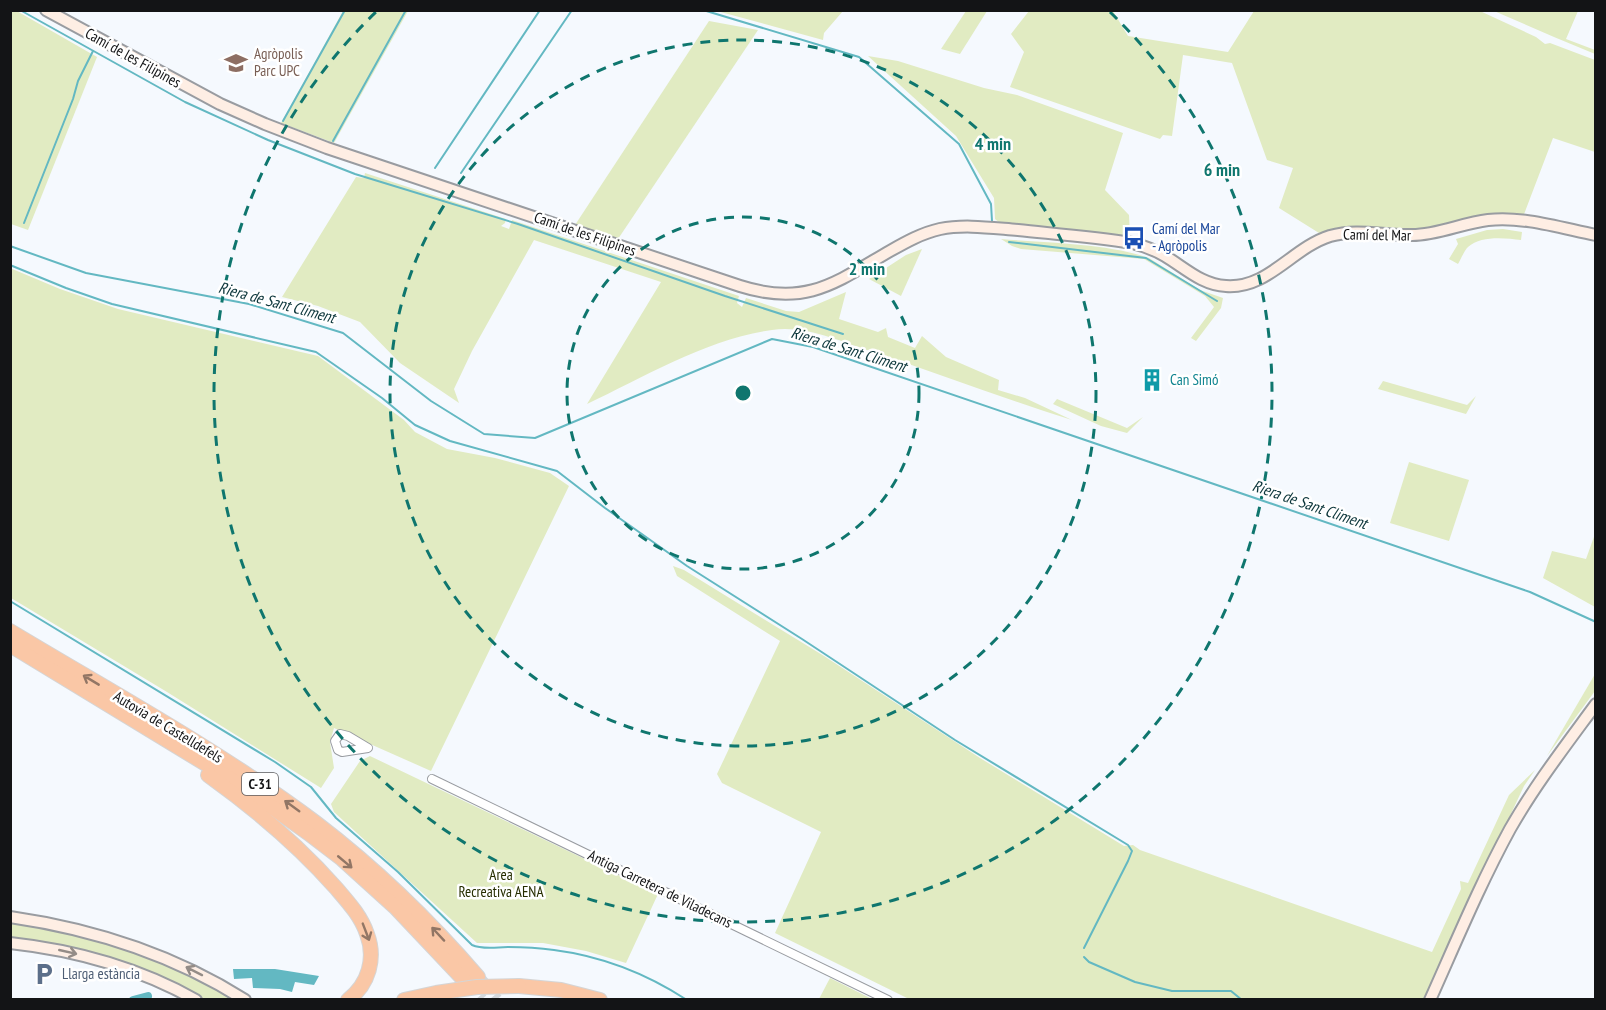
<svg xmlns="http://www.w3.org/2000/svg" width="1606" height="1010" font-family="'PT Sans Narrow',sans-serif">
<style>
.green{fill:#e1ebc2}
.water{fill:#63b8c2}
.lines{fill:none;stroke-linecap:round;stroke-linejoin:round}
.stream{stroke:#63b8c2;stroke-width:2}
.canal{stroke:#63b8c2;stroke-width:8}
.highway-tunnel{stroke:#d3d7db;stroke-width:14;stroke-dasharray:14 7;stroke-linecap:butt}
.street-casing{stroke:#999ca1;stroke-width:10}
.secondary-casing{stroke:#999ca1;stroke-width:14}
.highway-casing{stroke:#d5d5d5;stroke-width:16}
.street{stroke:#fff;stroke-width:8}
.secondary{stroke:#feeee4;stroke-width:10}
.highway{stroke:#fac7a6;stroke-width:14}
.highway-bridge-casing{stroke:#d5d5d5;stroke-width:16;stroke-linecap:butt}
.highway-bridge{stroke:#fac7a6;stroke-width:14}
.oneway{stroke:#927665}
.oneway2{stroke:#948c87}
.ring{fill:none;stroke:#0f766e;stroke-width:3;stroke-dasharray:10 8}
.labels{text-anchor:middle;stroke-width:5;stroke-linejoin:round;paint-order:stroke}
.shield{fill:#fff;stroke:#5a5a5c;stroke-width:1.5}
.shield-label{font-size:14px;font-weight:bold;fill:#131416}
.education-label{font-size:15px;fill:#785e54;stroke:#fff;text-anchor:start}
.street-label{font-size:15px;fill:#131416;stroke:#fff}
.transit-label{font-size:15px;fill:#164399;stroke:#fff;text-anchor:start}
.culture-label{font-size:15px;fill:#0d838f;stroke:#fff;text-anchor:start}
.park-label{font-size:15px;fill:#262d00;stroke:#fff}
.service-label{font-size:15px;fill:#4e5e75;stroke:#fff;text-anchor:start}
.water-label{font-size:16px;font-style:italic;fill:#0b353a;stroke:#fff}
.centre{fill:#0f766e;stroke:#fff;stroke-width:3}
.ring-label{font-size:18px;text-anchor:middle;font-weight:bold;fill:#0f766e;stroke:#fff;stroke-width:5;stroke-linejoin:round;paint-order:stroke}
</style>
<rect width="100%" height="100%" fill="#f5f9fe"/>
<g class="green">
<path d="M15 10 97 57 28 230 11 224 10 11Z"/>
<path d="M343 11H408L334 143 281 123Z"/>
<path d="M717 11 843 10V11L824 33 823 40Z"/>
<path d="M966 11H987L960 54 941 49Z"/>
<path d="M1029 11H1113L1128 36 1228 52 1254 11H1480L1536 37 1545 44 1550 43 1595 60V152L1553 138 1523 217 1480 216 1439 227 1407 231 1366 226 1319 233 1279 208 1293 168 1267 160 1232 63 1183 55 1172 136 1163 135 1160 139 1010 87 1024 52 1011 34Z"/>
<path d="M1494 11H1578L1566 39 1595 50V54L1554 37Z"/>
<path d="M709 21 758 30 618 239 575 225Z"/>
<path d="M868 56 898 61 984 88 1017 95 1123 133 1105 190 1129 215 1130 237 1001 224 995 219 994 198 956 136Z"/>
<path d="M365 173 506 219 505 223 501 226 509 229 512 220 739 296 737 303 742 307 746 298 786 311 799 312 846 292 839 319 878 332 886 328 888 337 915 348 922 336 946 357 999 380 998 390 1025 398 1072 420C1005 399 940 374 873 352 841 342 807 325 772 330 709 338 644 377 587 404L661 282 534 240 472 351 454 389 459 403 400 363 360 322 318 306 282 297 356 177 364 178Z"/>
<path d="M1503 229 1522 232 1521 240C1506 238 1481 235 1468 247 1464 251 1461 259 1458 264L1449 259 1458 244 1456 239 1487 230Z"/>
<path d="M1001 239C1046 243 1107 243 1149 258L1200 290 1223 298 1221 308 1196 341 1191 338 1214 307 1205 296 1144 259 1021 249 1012 246Z"/>
<path d="M922 249 901 296 869 279 906 255Z"/>
<path d="M10 268 60 289 118 309 318 356 404 420 415 432 447 449 495 458 550 473 569 486 431 771 334 728 330 742 334 768 321 788 167 692 11 598Z"/>
<path d="M1383 381 1467 405 1476 396 1466 414 1378 389Z"/>
<path d="M1057 399 1127 428 1143 417 1127 433 1101 426 1053 404Z"/>
<path d="M1409 462 1469 480 1449 541 1390 523Z"/>
<path d="M1595 534 1596 607H1595L1543 578 1552 551 1586 559Z"/>
<path d="M673 566 684 570 824 656 980 758 1124 846 1133 845 1140 850 1432 952 1461 889 1460 881 1468 883 1509 795 1535 770 1524 786 1424 999H909L775 933 821 832 722 783 717 774 780 641 677 576Z"/>
<path d="M1595 674V691L1547 756Z"/>
<path d="M370 756 658 894 626 963 586 951 543 943H477L334 812 331 804 360 761Z"/>
<path d="M11 922C91 932 166 959 236 999H203L149 973 11 938Z"/>
<path d="M830 978 872 999H819Z"/>
</g>
<path class="water" d="M233 969H275L319 976 314 985 295 982 292 992 280 989 253 988 252 978 234 979Z"/>
<g class="lines">
<g class="stream">
<path d="M20 10 185 102 268 140 355 174 518 224 725 296 843 334"/>
<path d="M703 10 859 57 959 144 991 204 992 221"/>
<path d="M283 121 345 10"/>
<path d="M333 141 406 10"/>
<path d="M435 168 540 10"/>
<path d="M461 173 572 10"/>
<path d="M24 223 73 99 78 81 93 51"/>
<path d="M1009 242 1146 258 1217 301"/>
<path d="M10 246 86 273 249 304 343 333 431 401 484 434 535 438 772 339 813 347 1530 592 1596 622"/>
<path d="M10 265 66 288 112 304 316 352 382 398 415 425 450 441 557 471 605 508 687 566 802 639 955 740 1128 845 1132 851 1128 861 1084 948"/>
<path d="M10 601 275 762 311 787 336 818 398 872 472 945C483 950 497 947 508 947 523 947 540 948 554 950 601 956 647 974 687 1000"/>
<path d="M1084 957 1089 962 1135 982 1172 991H1231L1242 1000"/>
</g>
<path class="canal" d="M133 1000 148 996"/>
<g class="highway-tunnel">
<path d="M480 980 496 1000"/>
<path d="M465 981 481 1000"/>
</g>
<g class="street-casing">
<g id="street">
<path d="M340 734 348 736 368 748 342 752 338 750 335 741Z"/>
<path d="M432 779 888 1000"/>
</g>
</g>
<g class="secondary-casing">
<g id="secondary">
<path d="M46 10 220 104 265 124 327 148 740 286C806 307 835 283 890 251 906 242 922 233 940 229 965 224 992 228 1018 230 1056 234 1094 237 1132 243 1144 246 1155 250 1165 256 1185 268 1202 285 1226 286 1268 289 1292 248 1330 236 1358 228 1384 236 1412 235 1438 235 1462 223 1488 220 1523 216 1561 228 1596 235"/>
<path d="M10 917C93 929 174 955 245 1000"/>
<path d="M10 943C75 950 139 968 196 1000"/>
<path d="M1430 1000C1456 942 1480 884 1510 829 1535 785 1566 745 1596 704"/>
</g>
</g>
<g class="highway-casing">
<g id="highway">
<path d="M10 631C113 693 220 751 316 823 375 868 429 920 478 977"/>
<path d="M10 645 242 786 308 833 342 859 395 907 464 980"/>
<path d="M208 775C254 808 298 845 336 888 348 902 361 916 367 934 376 958 369 984 348 1000"/>
<path d="M519 986 561 990 600 1000"/>
<path d="M404 1000 436 993"/>
</g>
</g>
<use href="#street" class="street"/>
<use href="#secondary" class="secondary"/>
<use href="#highway" class="highway"/>
<g class="highway-bridge-casing">
<path id="highway-bridge" d="M436 993 477 987 519 986"/>
</g>
<use href="#highway-bridge" class="highway-bridge"/>
</g>
<defs><path id="oneway-shaft" d="M-6 0H5M1.5-3L5.5 0L1.5 3" fill="none" stroke-width="1.6" stroke-linecap="round" stroke-linejoin="round" transform="scale(1.5)"/></defs>
<g class="oneway">
<use href="#oneway-shaft" transform="translate(91 680) rotate(-149)"/>
<use href="#oneway-shaft" transform="translate(292 806) rotate(-144)"/>
<use href="#oneway-shaft" transform="translate(345 862) rotate(40)"/>
<use href="#oneway-shaft" transform="translate(366 932) rotate(69)"/>
<use href="#oneway-shaft" transform="translate(438 934) rotate(-133)"/>
</g>
<g class="oneway2">
<use href="#oneway-shaft" transform="translate(68 952) rotate(13)"/>
<use href="#oneway-shaft" transform="translate(194 971) rotate(-153)"/>
</g>
<g class="ring">
<circle cx="743" cy="393" r="176"/>
<circle cx="743" cy="393" r="353"/>
<path d="M1110 12A529 529 0 1 1 376 12"/>
</g>
<defs>
<g id="university-bare" transform="scale(1.8)"><path d="M0-5L7-2L0 1L-7-2ZM-4 1L0 2.5L4 1V4Q0 6-4 4Z" fill="#8d6e63" stroke="#fff" stroke-width="2.5" paint-order="stroke"/></g>
<g id="bus-bare" transform="scale(1.8)"><path d="M-5-6H5V4H4V6H2V4H-2V6H-4V4H-5ZM-3.5-4V0h7V-4ZM-3.5 1.2v1.5H-2V1.2ZM2 1.2v1.5H3.5V1.2Z" fill="#1a4fb4" stroke="#fff" stroke-width="2.5" paint-order="stroke"/></g>
<g id="building-bare" transform="scale(1.8)"><path d="M-4-6H4V6H1V3H-1V6H-4ZM-2.5-4.3h1.7v1.8h-1.7ZM.8-4.3h1.7v1.8H.8ZM-2.5-1h1.7V.8h-1.7ZM.8-1h1.7V.8H.8Z" fill="#0f9aa8" stroke="#fff" stroke-width="2.5" paint-order="stroke"/></g>
<g id="parking-bare" transform="scale(1.8)"><path d="M-3.5-5.5H1a3.5 3.5 0 0 1 0 7H-1V5.5H-3.5ZM-1-3.4V-.6H.8a1.4 1.4 0 0 0 0-2.8Z" fill="#5c6f8a" stroke="#fff" stroke-width="2.5" paint-order="stroke"/></g>
</defs>
<g fill-rule="evenodd">
<use href="#university-bare" x="236" y="63"/>
<use href="#bus-bare" x="1134" y="238"/>
<use href="#building-bare" x="1152" y="380"/>
<use href="#parking-bare" x="44" y="974"/>
</g>
<g class="labels">
<rect class="shield" x="242" y="773" width="36" height="22" rx="4.5"/>
<g class="shield-label">
<text x="260" y="789">C-31</text>
</g>
<g class="education-label">
<text x="254" y="59">Agròpolis<tspan x="254" dy="17">Parc UPC</tspan></text>
</g>
<g class="street-label">
<text transform="translate(133 58) rotate(29)" y="5">Camí de les Filipines</text>
<text transform="translate(585 234) rotate(19)" y="5">Camí de les Filipines</text>
<text transform="translate(1377 235) rotate(1)" y="5">Camí del Mar</text>
<text transform="translate(168 727) rotate(31)" y="5">Autovia de Castelldefels</text>
<text transform="translate(660 889) rotate(26)" y="5">Antiga Carretera de Viladecans</text>
</g>
<g class="transit-label">
<text x="1152" y="234">Camí del Mar<tspan x="1152" dy="17">- Agròpolis</tspan></text>
</g>
<g class="culture-label">
<text x="1170" y="385">Can Simó</text>
</g>
<g class="park-label">
<text x="501" y="880">Area<tspan x="501" dy="17">Recreativa AENA</tspan></text>
</g>
<g class="service-label">
<text x="62" y="979">Llarga estància</text>
</g>
<g class="water-label">
<text transform="translate(277 302) rotate(15)" y="6">Riera de Sant Climent</text>
<text transform="translate(849 349) rotate(17)" y="6">Riera de Sant Climent</text>
<text transform="translate(1310 504) rotate(19)" y="6">Riera de Sant Climent</text>
</g>
</g>
<circle cx="743" cy="393" r="9" class="centre"/>
<g class="ring-label">
<text x="993" y="150">4 min</text>
<text x="1222" y="176">6 min</text>
<text x="867" y="275">2 min</text>
</g>
<rect width="1606" height="1010" fill="none" stroke="#131416" stroke-width="24"/>
</svg>
